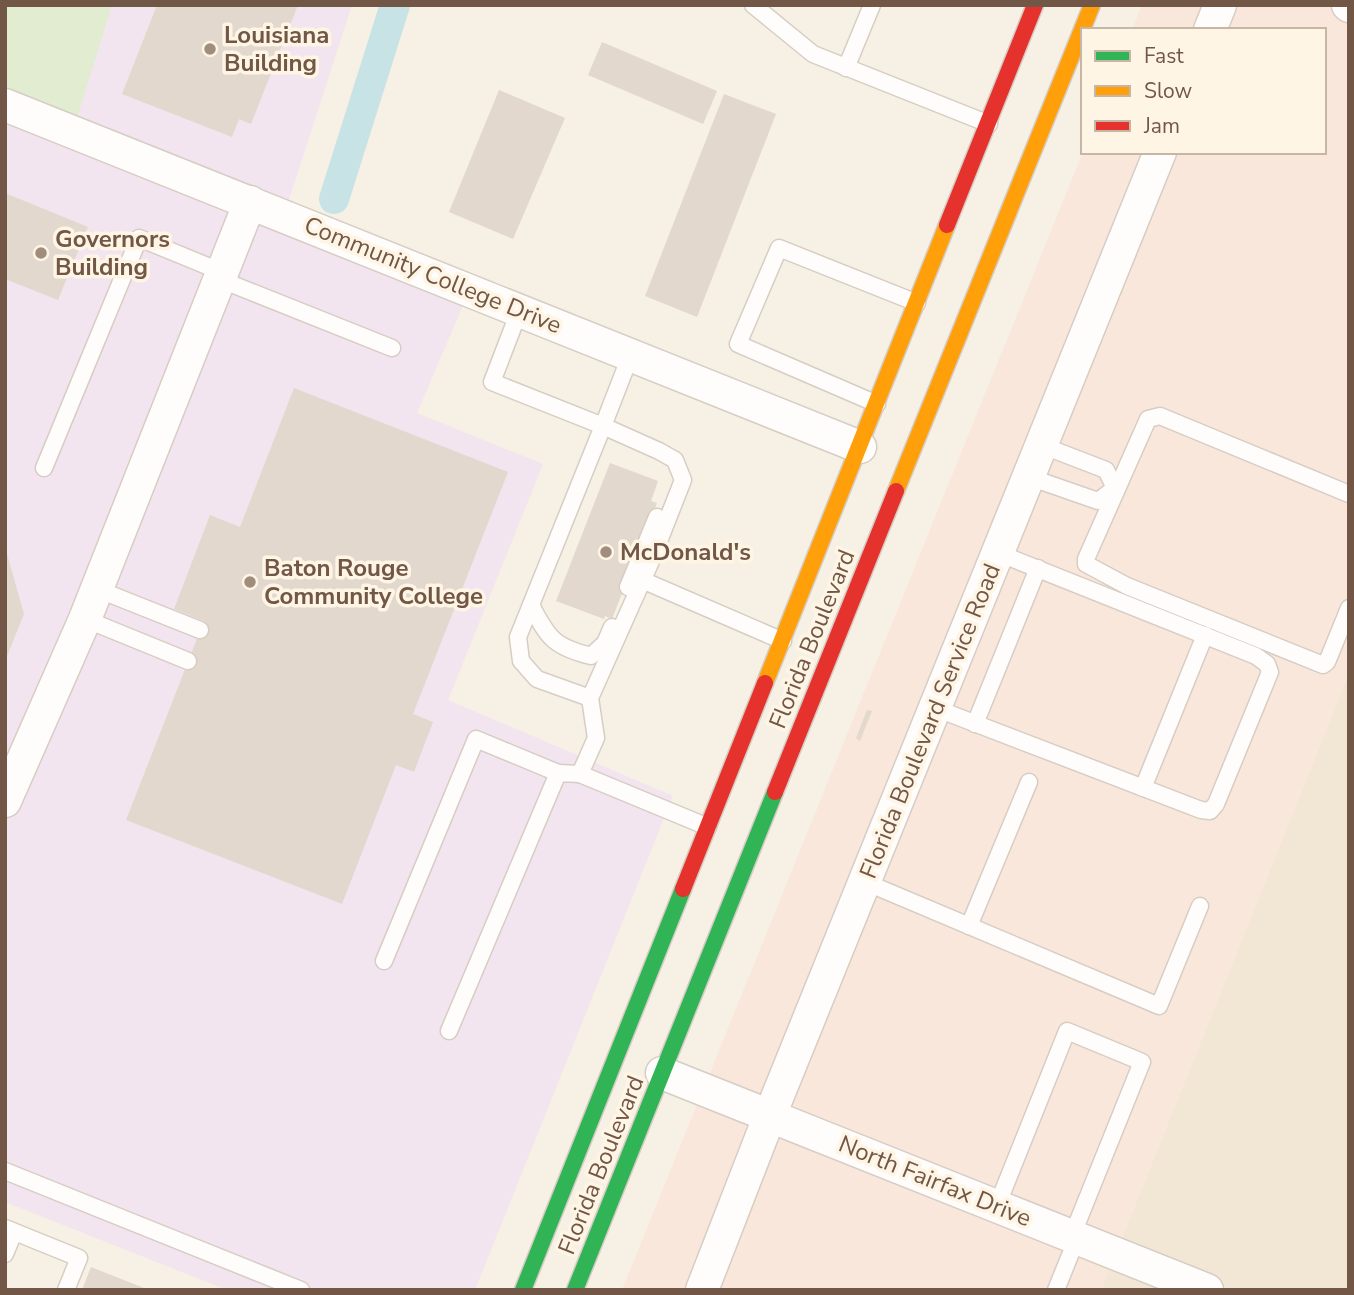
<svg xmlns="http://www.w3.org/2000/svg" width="1354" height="1295" font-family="'Nunito Sans',sans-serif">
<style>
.residential{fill:#f2e6d5}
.commercial{fill:#fae7db}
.education{fill:#f2e5ef}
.green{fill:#e1ecd0}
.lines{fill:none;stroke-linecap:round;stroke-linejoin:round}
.canal{stroke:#c8e3e5;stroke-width:30}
.building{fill:#e2d8cd}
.lane-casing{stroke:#d7cdc4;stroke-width:19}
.street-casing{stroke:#d7cdc4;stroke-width:35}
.fast-casing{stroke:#d5cbc3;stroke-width:19}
.slow-casing{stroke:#d5cbc3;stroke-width:19}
.jam-casing{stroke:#d5cbc3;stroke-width:19}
.lane{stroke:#fefdfb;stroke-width:16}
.street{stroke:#fefdfb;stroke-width:32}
.fast{stroke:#30b455;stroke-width:16}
.slow{stroke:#ff9f0a;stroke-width:16}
.jam{stroke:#e5322d;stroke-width:16}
.poi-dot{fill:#a08d7e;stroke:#fff5e5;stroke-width:2.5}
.labels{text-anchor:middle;stroke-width:7;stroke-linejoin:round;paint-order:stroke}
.poi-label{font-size:24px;font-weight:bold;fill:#725747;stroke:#fff5e5;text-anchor:start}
.street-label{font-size:24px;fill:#725747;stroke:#fff5e5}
</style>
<rect width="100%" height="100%" fill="#f6f0e5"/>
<path class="residential" d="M1349 673V1290H1101Z"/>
<path class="commercial" d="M1142 5H1349V673L1101 1290H622L1083 152H1324V30H1132Z"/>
<path class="education" d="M5 5H352L284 215 470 289 417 413 543 464 448 700 673 796 475 1290H227L5 1202Z"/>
<path class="green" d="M5 5H112L73 131 5 105Z"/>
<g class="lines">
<path class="canal" d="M334 199 395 5"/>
</g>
<g class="building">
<path d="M157 5H298L251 124 239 119 232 137 122 94Z"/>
<path d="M602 42 717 91 703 124 588 75Z"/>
<path d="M499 90 565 118 513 239 449 212Z"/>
<path d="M724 94 776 114 697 317 645 296Z"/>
<path d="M5 193 88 227 58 300 5 279Z"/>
<path d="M294 388 508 472 413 714 433 722 414 772 396 765 342 904 126 820 204 621 174 609 210 515 240 527Z"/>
<path d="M610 463 658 481 651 501 657 503 612 619 605 616 604 619 556 601Z"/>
<path d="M5 547 24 614 5 661Z"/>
<path d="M867 710 872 711 860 741 856 738Z"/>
<path d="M91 1267 149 1290H82Z"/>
</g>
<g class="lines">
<g class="lane-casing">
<g id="lane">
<path d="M753 5 813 54 989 124"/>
<path d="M846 68 872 5"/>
<path d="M219 279 392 348"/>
<path d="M520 309 492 382 603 426 631 354"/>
<path d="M877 404 738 344 779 248 917 303"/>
<path d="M603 426 659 451 675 460 683 480 652 559 590 698 537 679 521 661 518 637Z"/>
<path d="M44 468 139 238 222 272"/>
<path d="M1029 477 1098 501 1115 488 1106 470 1041 445"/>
<path d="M1349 494 1160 416 1148 419 1086 559V564L1127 586 1323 665 1327 662 1349 608"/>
<path d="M642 580 783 641"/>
<path d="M628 587 657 517"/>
<path d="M97 589 200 630"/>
<path d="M531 605C548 638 554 647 591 656L605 643 612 627"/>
<path d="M85 619 188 661"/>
<path d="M590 698 596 738 580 774 708 827"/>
<path d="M935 708 1201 810 1210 811 1216 804 1270 672 1267 664 1256 656 998 553"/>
<path d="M975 724 1038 568"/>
<path d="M1143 788 1205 635"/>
<path d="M865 882 1159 1006 1200 906"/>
<path d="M969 926 1029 782"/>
<path d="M384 961 476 739 558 773"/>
<path d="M449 1031 558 773 580 774"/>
<path d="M5 1171 301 1290"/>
<path d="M997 1206 1067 1031 1142 1062 1072 1236"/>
<path d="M5 1228 79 1258 66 1290"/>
<path d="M5 1254 14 1232"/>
<path d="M1056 1290 1077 1238"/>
</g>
</g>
<g class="street-casing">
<g id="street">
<path d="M1348 5 1349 6"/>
<path d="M1210 30 1220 5"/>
<path d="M5 105 860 447"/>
<path d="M5 801 85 619 250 202"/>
<path d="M662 1073 1207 1290"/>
<path d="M702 1290 770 1115 1160 152"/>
</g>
</g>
<g class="fast-casing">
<g id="fast">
<path d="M523 1290 683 889"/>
<path d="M575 1290 775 792"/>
</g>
</g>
<g class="slow-casing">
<g id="slow">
<path d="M896 491 1092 5"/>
<path d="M765 683 947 225"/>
</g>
</g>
<g class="jam-casing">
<g id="jam">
<path d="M947 225 1035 5"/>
<path d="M775 792 896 491"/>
<path d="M683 889 765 683"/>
</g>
</g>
<use href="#lane" class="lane"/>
<use href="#street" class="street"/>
<use href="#fast" class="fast"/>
<use href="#slow" class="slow"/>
<use href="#jam" class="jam"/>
</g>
<g class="poi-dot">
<circle cx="210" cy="49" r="7"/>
<circle cx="41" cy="253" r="7"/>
<circle cx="606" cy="552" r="7"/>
<circle cx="250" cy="582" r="7"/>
</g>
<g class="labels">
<g class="poi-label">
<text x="224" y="43">Louisiana<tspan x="224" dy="28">Building</tspan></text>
<text x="55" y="247">Governors<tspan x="55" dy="28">Building</tspan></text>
<text x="620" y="560">McDonald's</text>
<text x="264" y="576">Baton Rouge<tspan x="264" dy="28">Community College</tspan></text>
</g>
<g class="street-label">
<text transform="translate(433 275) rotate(22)" y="8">Community College Drive</text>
<text transform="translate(812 639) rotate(-68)" y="8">Florida Boulevard</text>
<text transform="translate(930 721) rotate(-68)" y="8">Florida Boulevard Service Road</text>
<text transform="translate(601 1165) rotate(-68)" y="8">Florida Boulevard</text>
<text transform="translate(935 1181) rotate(22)" y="8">North Fairfax Drive</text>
</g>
</g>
<rect width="1354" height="1295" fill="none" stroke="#725747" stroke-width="14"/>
<rect x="1081" y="28" width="245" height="126" fill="#fff5e5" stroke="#c7b6a6" stroke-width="2"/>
<rect x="1095" y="51" width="35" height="10" fill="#30b455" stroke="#c7b6a6" stroke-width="2"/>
<text x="1144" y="63" font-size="21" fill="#725747">Fast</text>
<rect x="1095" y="86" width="35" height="10" fill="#ff9f0a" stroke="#c7b6a6" stroke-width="2"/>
<text x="1144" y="98" font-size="21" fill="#725747">Slow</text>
<rect x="1095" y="121" width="35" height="10" fill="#e5322d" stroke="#c7b6a6" stroke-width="2"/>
<text x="1144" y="133" font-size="21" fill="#725747">Jam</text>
</svg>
